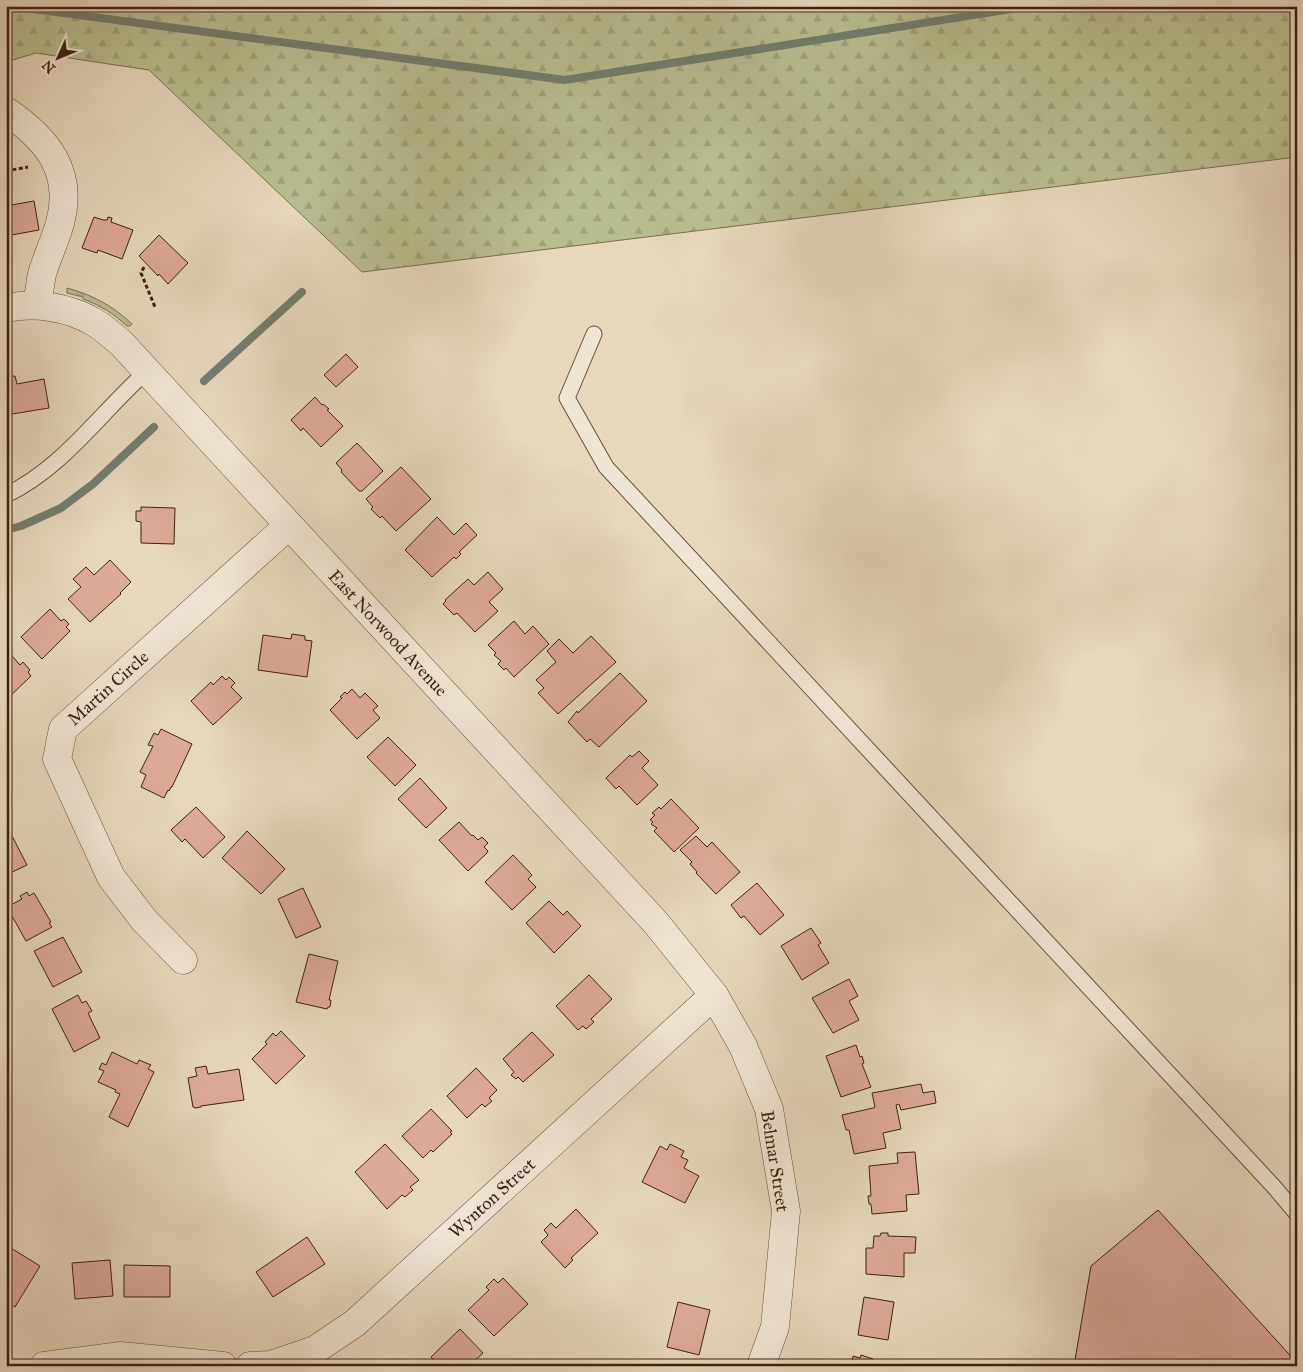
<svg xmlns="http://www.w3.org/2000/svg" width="1303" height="1372" font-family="'IM FELL Great Primer',serif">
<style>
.grass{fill:url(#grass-tufts);stroke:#7c704f}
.forest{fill:url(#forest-firs);stroke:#7c704f}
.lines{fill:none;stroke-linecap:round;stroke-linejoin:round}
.stream{stroke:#737d6e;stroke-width:8}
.building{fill:#dda999;stroke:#3f220f}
.lane-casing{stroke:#694f3a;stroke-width:17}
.street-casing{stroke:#694f3a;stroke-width:29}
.path{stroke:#3f220f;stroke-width:3;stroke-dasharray:4 2.5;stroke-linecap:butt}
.lane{stroke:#efe5d4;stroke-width:15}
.street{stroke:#efe5d4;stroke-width:28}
.labels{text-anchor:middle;stroke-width:4;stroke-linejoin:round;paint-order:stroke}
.street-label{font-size:18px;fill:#3f220f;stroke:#efe5d4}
</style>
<defs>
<pattern id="grass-tufts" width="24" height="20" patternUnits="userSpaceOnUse" patternTransform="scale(1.25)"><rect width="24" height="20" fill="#b8bd8f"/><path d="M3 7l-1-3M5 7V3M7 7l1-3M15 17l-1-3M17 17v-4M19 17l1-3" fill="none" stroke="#9fa27a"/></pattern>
<pattern id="forest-firs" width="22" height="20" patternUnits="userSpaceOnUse" patternTransform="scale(1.25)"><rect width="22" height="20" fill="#b8bd8f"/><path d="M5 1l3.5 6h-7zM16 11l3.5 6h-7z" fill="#9fa27a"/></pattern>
</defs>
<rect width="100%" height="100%" fill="#e6d7bd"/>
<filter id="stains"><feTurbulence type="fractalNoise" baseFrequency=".004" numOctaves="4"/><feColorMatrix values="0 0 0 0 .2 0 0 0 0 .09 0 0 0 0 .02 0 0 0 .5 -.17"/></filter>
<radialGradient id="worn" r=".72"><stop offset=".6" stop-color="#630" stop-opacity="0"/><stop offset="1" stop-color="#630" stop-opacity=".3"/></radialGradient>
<path class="grass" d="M67 288C93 295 113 306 132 324L130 326H127C114 314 100 305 83 299V297L67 293Z"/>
<path class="forest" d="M6 6H1297V157L362 272 149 70 36 53 6 62Z"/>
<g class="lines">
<g class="stream">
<path d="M11 6 565 80 1031 6"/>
<path d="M204 381 302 292"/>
<path d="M6 530 21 526 61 508 93 484 154 427"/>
</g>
</g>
<g class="building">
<path d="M34 201 39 230 6 236V206Z"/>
<path d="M94 217 103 220H107L108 217 112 218 111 222 133 230 122 259 98 250 97 253 82 248Z"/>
<path d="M159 235 188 263 168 284 159 274 158 276 139 256Z"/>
<path d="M346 354 358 367 336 387 324 375Z"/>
<path d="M15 376 17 384 44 379 49 408 6 415V377Z"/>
<path d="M315 397 322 405 323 404 329 409 327 410 343 426 321 447 303 428 301 431 291 420Z"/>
<path d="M357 443 383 471 362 491H359L341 472 342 470 336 463Z"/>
<path d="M401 467 431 499 396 531 382 516 380 518 371 509 373 507 366 499Z"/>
<path d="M141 507 175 508 174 544 141 543V522L136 521V511H141Z"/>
<path d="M437 517 454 535 466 523 477 535 459 552 461 554 456 559 454 557 432 577 405 550Z"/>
<path d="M110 560 131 582 120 593 121 594 90 622 68 599 81 587 73 579 86 567 94 575Z"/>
<path d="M488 572 503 589 489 602 498 611 475 632 457 613 454 615 443 604 446 601 445 600 468 579 474 585Z"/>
<path d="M50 609 61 621 64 619 69 624 66 627 70 631 42 659 21 637Z"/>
<path d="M514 621 525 634 533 626 549 644 514 677 506 668 504 670 498 664 501 661 494 655 496 653 488 645Z"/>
<path d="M292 634 305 636V640L312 641 307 677 258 670 263 635 291 639Z"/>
<path d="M591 636 616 662 558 714 538 693 544 688 536 680 556 662 547 651 559 639 573 653Z"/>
<path d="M7 650 20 665 23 662 30 670 28 672 31 676 6 700Z"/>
<path d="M620 673 647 701 599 747 590 739 587 742 568 722 577 711 578 713Z"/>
<path d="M222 676 226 680 229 677 235 683 231 687 242 698 213 725 191 701 211 682 213 685Z"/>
<path d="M352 689 360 698 365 693 378 706 373 710 380 718 357 739 330 710 342 698 340 697 345 692 347 694Z"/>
<path d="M161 729 192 744 172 787H171L169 791 168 790 164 798 141 787 146 775 140 772 153 746 148 745 154 733 158 735Z"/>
<path d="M388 737 416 765 395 786 367 757Z"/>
<path d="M639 751 649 761 642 768 658 785 637 805 619 786 616 789 606 778 630 755 632 757Z"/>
<path d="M420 778 447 808 426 828 398 799Z"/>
<path d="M671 799 699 828 674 852 654 831 657 828 651 824 653 822 650 820 655 815 652 813 659 807 661 809Z"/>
<path d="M196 807 225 837 203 858 185 839 182 842 171 830Z"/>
<path d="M459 822 472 836 473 835 478 840 482 837 488 843 484 847 488 851 487 853 468 871 439 840Z"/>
<path d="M9 830 27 865 6 875V831Z"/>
<path d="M247 831 285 869 261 894 222 858Z"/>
<path d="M696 836 707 847 712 842 740 872 716 894 696 873 697 872 690 864 692 862 680 850Z"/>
<path d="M513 855 532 875 528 879 536 887 512 910 485 882Z"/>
<path d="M757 883 784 915 760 935 744 916 741 918 731 905Z"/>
<path d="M303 888 321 927 296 938 278 899Z"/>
<path d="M27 892 29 896 34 893 51 922 49 923 52 927 26 941 7 907 22 899 20 896Z"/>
<path d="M549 901 563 915 567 911 581 926 554 953 526 923Z"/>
<path d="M811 928 821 943 818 945 829 963 802 980 781 946Z"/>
<path d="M63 937 82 972 53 987 34 951Z"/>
<path d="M309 954 338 961 329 1000H331L330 1007H328L327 1009 296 1002Z"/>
<path d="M589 975 612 999 591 1019 594 1022 586 1029 583 1026 578 1030 556 1006Z"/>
<path d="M849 979 858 996 849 1001 859 1020 833 1033 812 998Z"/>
<path d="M78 995 82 1003 86 1001 92 1011 88 1013 100 1038 74 1052 52 1009Z"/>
<path d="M281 1031 305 1056 276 1084 252 1059 267 1044 265 1042 273 1033 276 1036Z"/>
<path d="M532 1032 554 1055 523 1082 518 1077 516 1079 511 1075 514 1072 503 1059Z"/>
<path d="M856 1045 860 1057 862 1056 864 1063 862 1064 871 1087 841 1097 826 1056Z"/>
<path d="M112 1052 137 1064 139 1060 151 1065 148 1069 154 1072 128 1127 109 1117 120 1094 115 1092 116 1090 98 1082 104 1071 99 1069 102 1063 106 1065Z"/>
<path d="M206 1066 208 1074 239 1069 244 1100 201 1106V1107L195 1108 193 1107 188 1078 197 1076 195 1068Z"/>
<path d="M476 1068 497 1090 489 1098 492 1101 485 1107 482 1104 467 1118 447 1096Z"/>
<path d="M921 1084 923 1093 934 1091 936 1103 901 1110 899 1104 896 1105 901 1129 883 1133 886 1148 854 1154 849 1130H846L842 1115 873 1108 875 1107 872 1093Z"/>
<path d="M431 1109 452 1131 450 1132 452 1134 433 1152 431 1150 423 1158 402 1136Z"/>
<path d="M385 1144 419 1180 410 1187 413 1190 405 1197 402 1195 387 1209 355 1172Z"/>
<path d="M670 1144 684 1151 681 1157 688 1160 684 1168 699 1176 685 1203 642 1182 660 1146 667 1150Z"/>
<path d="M915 1152 919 1194 906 1195 907 1211 872 1214 871 1204H869L868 1196H871L869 1166 898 1163 897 1153Z"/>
<path d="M576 1209 598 1233 571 1258 573 1260 565 1268 541 1242 548 1235 544 1230 551 1223 556 1228Z"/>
<path d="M1158 1210 1297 1363V1366H1074L1091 1266Z"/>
<path d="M881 1233H888V1236L916 1237 915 1253H904V1277L866 1274V1248H873L874 1236H880Z"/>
<path d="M307 1237 325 1264 273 1297 256 1272Z"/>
<path d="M6 1245 40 1266 15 1307 6 1301Z"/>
<path d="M110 1260 113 1296 75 1299 72 1263Z"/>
<path d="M124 1265 170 1266V1297H124Z"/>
<path d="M503 1278 528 1304 494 1336 468 1310 489 1290 486 1287 494 1279 498 1283Z"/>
<path d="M864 1297 894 1302 888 1340 858 1335Z"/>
<path d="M678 1302 710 1310 699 1355 667 1347Z"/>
<path d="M460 1329 483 1353 469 1366H439L431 1357Z"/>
<path d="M861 1355 873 1359 872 1362 882 1366H851L853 1356 860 1358Z"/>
</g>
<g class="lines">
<g class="lane-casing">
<g id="lane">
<path d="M594 334 567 398 606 467 1275 1188 1297 1214"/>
<path d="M6 495C63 468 101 412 147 371"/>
</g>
</g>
<g class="street-casing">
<g id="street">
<path d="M6 111C47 139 74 171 60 223 55 241 47 257 42 274 40 284 39 295 37 305"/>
<path d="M6 308C35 302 68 307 94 322 104 328 113 336 122 344L656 923 714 995 743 1046 769 1109 786 1211 775 1327 761 1366"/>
<path d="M183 960 144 920 111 877 57 759 63 729 288 526"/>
<path d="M44 1366 121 1356 223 1366"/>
<path d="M250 1366 271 1365 315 1350 355 1323 714 995"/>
</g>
</g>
<g class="path">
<path d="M6 171 28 167"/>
<path d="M144 267 141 273 155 307"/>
</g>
<use href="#lane" class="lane"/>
<use href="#street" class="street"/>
</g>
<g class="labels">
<g class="street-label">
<text transform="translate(388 633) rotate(47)" y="6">East Norwood Avenue</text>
<text transform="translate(108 688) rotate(-42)" y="6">Martin Circle</text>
<text transform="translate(775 1161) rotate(81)" y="6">Belmar Street</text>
<text transform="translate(492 1198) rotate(-42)" y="6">Wynton Street</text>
</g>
</g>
<rect width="1303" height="1372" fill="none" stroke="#e6d7bd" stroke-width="25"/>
<rect x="8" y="8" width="1288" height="1357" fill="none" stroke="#3f220f" stroke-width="2.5"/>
<rect x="12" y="12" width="1278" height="1347" fill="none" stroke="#3f220f"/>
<g transform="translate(58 58) rotate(226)" stroke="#efe5d4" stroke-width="4" paint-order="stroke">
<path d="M0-4L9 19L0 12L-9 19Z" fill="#3f220f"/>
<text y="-8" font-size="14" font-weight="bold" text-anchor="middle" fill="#3f220f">N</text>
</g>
<rect width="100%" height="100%" filter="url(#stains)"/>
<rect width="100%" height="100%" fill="url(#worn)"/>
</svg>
